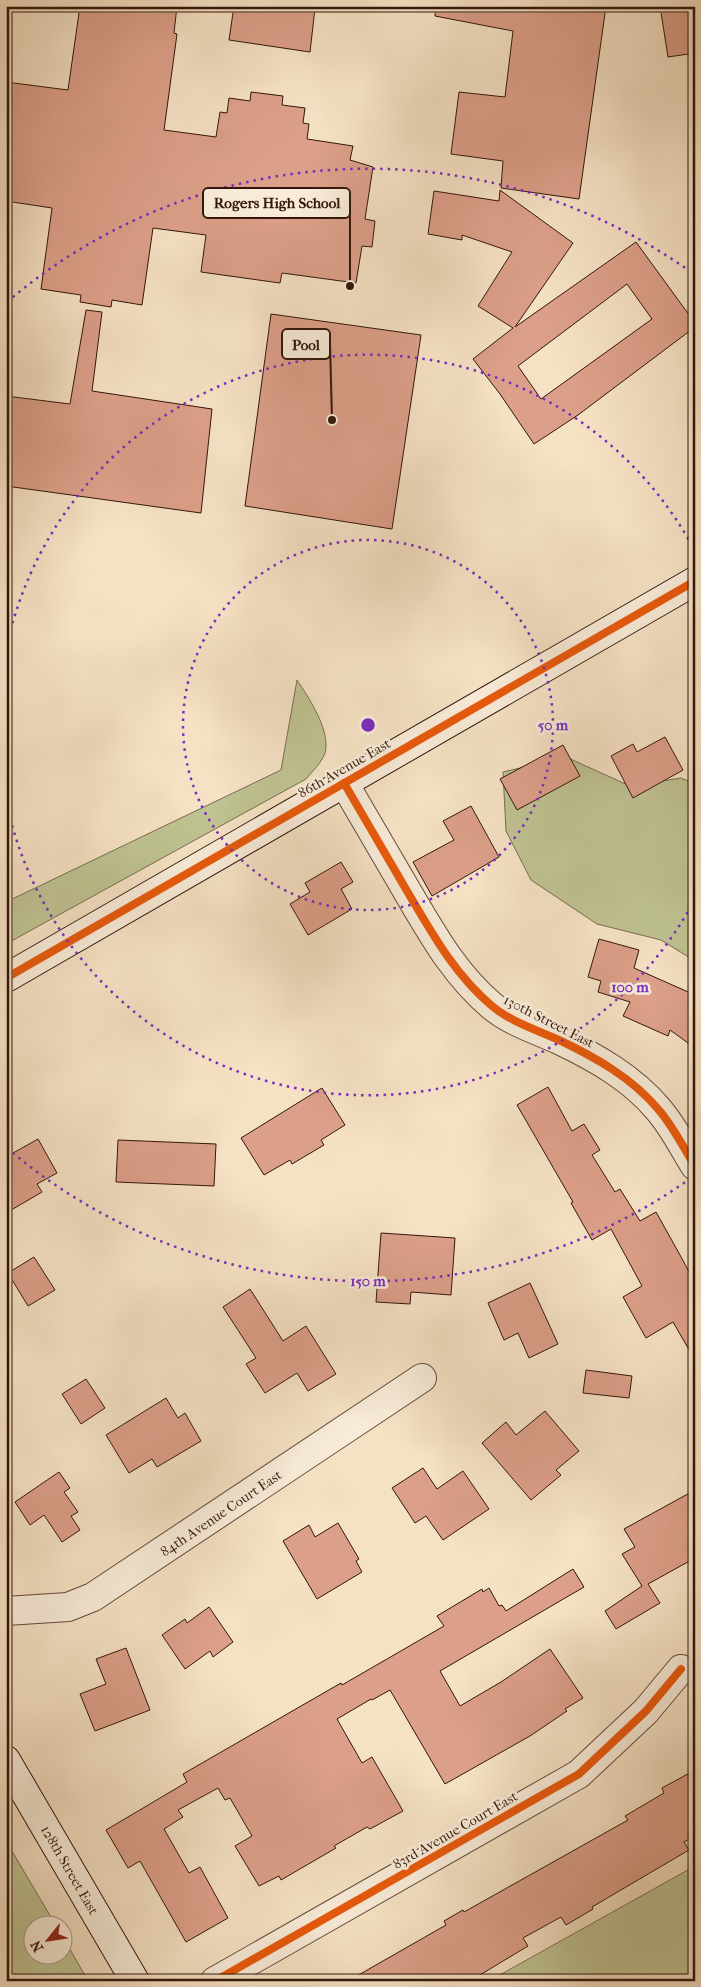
<svg xmlns="http://www.w3.org/2000/svg" width="701" height="1987" font-family="'IM FELL French Canon',serif">
<style>
.green{fill:#bfc292;stroke:#796c4e}
.building{fill:#dc9f89;stroke:#33160a;fill-rule:evenodd}
.lines{fill:none;stroke-linecap:round;stroke-linejoin:round}
.street-casing{stroke:#644938;stroke-width:30}
.secondary-casing{stroke:#33160a;stroke-width:30}
.street{stroke:#f8ecd9;stroke-width:28}
.secondary{stroke:#f8ecd9;stroke-width:28}
.cycleway-casing{stroke:#f8ecd9;stroke-width:11}
.cycleway{stroke:#e8590c;stroke-width:8}
.ring{fill:none;stroke:#7b2cbf;stroke-width:2.5;stroke-dasharray:2.5 5}
.labels{text-anchor:middle;stroke-width:5;stroke-linejoin:round;paint-order:stroke}
.street-label{font-size:14px;fill:#33160a;stroke:#f8ecd9}
.centre{fill:#7b2cbf;stroke:#f8ecd9;stroke-width:2.5}
.ring-label{font-size:15px;text-anchor:middle;font-weight:bold;fill:#7b2cbf;stroke:#f8ecd9;stroke-width:5;stroke-linejoin:round;paint-order:stroke}
.leader{fill:none;stroke:#33160a;stroke-width:2}
.callout-dot{fill:#33160a;stroke:#f8ecd9;stroke-width:2}
.callout{fill:#f8ecd9;stroke:#33160a;stroke-width:2}
.callout-label{font-size:15px;text-anchor:middle;font-weight:bold;fill:#33160a}
</style>
<rect width="100%" height="100%" fill="#f5e1c4"/>
<filter id="stains"><feTurbulence type="fractalNoise" baseFrequency=".004" numOctaves="4"/><feColorMatrix values="0 0 0 0 .2 0 0 0 0 .09 0 0 0 0 .02 0 0 0 .5 -.17"/></filter>
<radialGradient id="worn" r=".72"><stop offset=".6" stop-color="#630" stop-opacity="0"/><stop offset="1" stop-color="#630" stop-opacity=".3"/></radialGradient>
<g class="green">
<path d="M297 680C309 698 331 731 325 753 322 762 312 772 306 779L6 944V902L281 770Z"/>
<path d="M566 757 630 786 681 778 695 784V961L661 940 597 924 531 880 506 831 503 772Z"/>
<path d="M6 1841 55 1924H32V1954H62L63 1937 88 1981H6Z"/>
<path d="M695 1866V1973L680 1981H489Z"/>
</g>
<g class="building">
<path d="M80 6H177L174 33 177 34 164 130 216 137 220 112 227 113 229 98 250 101 251 92 283 96 282 105 305 108 303 123 309 124 307 139 353 146 350 160 373 167 365 219 375 221 372 247 362 246 356 283 282 273 280 283 201 272 206 235 153 228 142 305 112 300 111 307 80 302 81 295 41 289 52 208 6 201V82L68 90Z"/>
<path d="M234 6H300L315 8 310 52 229 40Z"/>
<path d="M436 6H606L579 199 501 188 503 161 451 154 459 92 505 97 513 31 435 16Z"/>
<path d="M660 6H695V53L668 57Z"/>
<path d="M500 190 573 243 515 327 636 242 695 323V327L578 415 534 444 500 394 473 359 513 328 478 306 512 252 462 235V240L428 234 434 191 499 201ZM627 284 652 319 541 399 518 366Z"/>
<path d="M86 310 102 312 92 391 212 409 201 513 6 486V396L70 404Z"/>
<path d="M271 314 421 335 392 529 245 506Z"/>
<path d="M665 737 683 770 633 798 611 756 633 744 637 752Z"/>
<path d="M563 745 580 776 517 810 500 779Z"/>
<path d="M471 806 499 857 432 896 413 862 454 840 443 821Z"/>
<path d="M341 862 353 882 341 889 352 909 308 935 290 904 310 892 305 883Z"/>
<path d="M599 939 639 950 634 968 695 995V1048L670 1030 668 1036 623 1016 630 1002 598 992 601 981 588 977Z"/>
<path d="M548 1087 572 1131 584 1124 600 1150 592 1155 615 1192 620 1189 640 1221 656 1212 680 1255 695 1283V1360L673 1322 646 1338 623 1297 642 1286 611 1229 592 1240 571 1203 573 1202 517 1105Z"/>
<path d="M322 1088 345 1125 321 1140 324 1145 292 1164 290 1160 264 1175 241 1138Z"/>
<path d="M38 1139 57 1173 37 1184 42 1192 6 1213V1157Z"/>
<path d="M118 1140 216 1144 214 1186 116 1182Z"/>
<path d="M381 1233 455 1238 451 1295 411 1292 410 1304 376 1302Z"/>
<path d="M34 1257 55 1290 28 1306 8 1273Z"/>
<path d="M530 1283 558 1344 529 1358 518 1333 504 1340 488 1303Z"/>
<path d="M250 1289 283 1341 306 1326 336 1374 308 1391 297 1373 265 1393 246 1364 256 1358 223 1307Z"/>
<path d="M586 1370 632 1376 629 1398 583 1393Z"/>
<path d="M86 1379 105 1408 81 1424 62 1394Z"/>
<path d="M166 1398 178 1418 185 1413 201 1441 157 1467 152 1459 129 1473 106 1435Z"/>
<path d="M545 1411 579 1451 556 1470 561 1475 531 1500 482 1443 506 1422 516 1435Z"/>
<path d="M423 1468 437 1489 463 1471 489 1509 443 1540 426 1516 415 1523 392 1488Z"/>
<path d="M59 1472 70 1488 64 1492 78 1512 71 1516 80 1530 62 1542 44 1515 30 1525 15 1502Z"/>
<path d="M695 1490V1558L648 1584 660 1603 616 1629 605 1611 642 1586 622 1554 635 1547 624 1529Z"/>
<path d="M338 1523 359 1559 356 1561 362 1572 317 1599 283 1541 309 1525 315 1537Z"/>
<path d="M573 1569 584 1587 440 1671 460 1706 501 1682 550 1649 583 1698 565 1709 567 1711 530 1736 445 1784 390 1690 372 1700 371 1699 337 1719 362 1763 372 1757 403 1811 370 1829 367 1827 334 1846 336 1848 281 1880 279 1876 259 1886 235 1846 252 1836 230 1798 225 1800 218 1788 178 1810 183 1817 164 1829 189 1873 200 1867 228 1918 186 1942 140 1861 128 1868 106 1830 187 1782 183 1774 341 1683 342 1685 444 1626 437 1616 482 1589 483 1592 489 1588 499 1606 502 1605 506 1611Z"/>
<path d="M209 1607 233 1642 213 1657 210 1651 185 1669 162 1635 185 1619 187 1623Z"/>
<path d="M126 1648 150 1710 95 1731 80 1694 106 1684 96 1659Z"/>
<path d="M695 1770V1836L684 1842 689 1850 592 1907 593 1909 566 1925 561 1917 523 1938 528 1946 470 1981H348L446 1925 444 1921 463 1910 464 1912 628 1820 625 1816 664 1793 662 1788Z"/>
</g>
<g class="lines">
<g class="street-casing">
<g id="street">
<path d="M344 783C365 819 386 855 407 891 432 933 454 974 492 1006 511 1022 537 1030 559 1040 595 1057 632 1078 658 1109 673 1126 683 1147 695 1166"/>
<path d="M6 1611 68 1607 93 1597 422 1378"/>
<path d="M215 1981 579 1774 646 1711 681 1669"/>
</g>
</g>
<g class="secondary-casing">
<g id="secondary">
<path d="M6 978 695 581"/>
<path d="M6 1760 135 1981"/>
</g>
</g>
<use href="#street" class="street"/>
<use href="#secondary" class="secondary"/>
<g class="cycleway-casing">
<g id="cycleway">
<path d="M344 783C365 819 386 855 407 891 432 933 454 974 492 1006 511 1022 537 1030 559 1040 595 1057 632 1078 658 1109 673 1126 683 1147 695 1166"/>
<path d="M6 978 695 581"/>
<path d="M215 1981 579 1774 646 1711 681 1669"/>
</g>
</g>
<use href="#cycleway" class="cycleway"/>
</g>
<g class="ring">
<circle cx="368" cy="725" r="185"/>
<path d="M695 899A370 370 0 0 1 7 805M7 645A370 370 0 0 1 695 551"/>
<path d="M691 1178A556 556 0 0 1 7 1148M7 302A556 556 0 0 1 691 272"/>
</g>
<g class="labels">
<g class="street-label">
<text transform="translate(344 768) rotate(-30)" y="5">86th Avenue East</text>
<text transform="translate(549 1021) rotate(27)" y="5">130th Street East</text>
<text transform="translate(221 1513) rotate(-34)" y="5">84th Avenue Court East</text>
<text transform="translate(455 1830) rotate(-30)" y="5">83rd Avenue Court East</text>
<text transform="translate(70 1870) rotate(60)" y="5">128th Street East</text>
</g>
</g>
<circle cx="368" cy="725" r="8" class="centre"/>
<g class="ring-label">
<text x="553" y="730">50 m</text>
<text x="630" y="992">100 m</text>
<text x="368" y="1286">150 m</text>
</g>
<path class="leader" d="M350 286L350 203M332 420L330 344"/>
<g class="callout-dot">
<circle cx="350" cy="286" r="5"/>
<circle cx="332" cy="420" r="5"/>
</g>
<g class="callout">
<rect x="203" y="188" width="147" height="30" rx="5"/>
<rect x="282" y="329" width="48" height="30" rx="5"/>
</g>
<g class="callout-label">
<text x="277" y="208">Rogers High School</text>
<text x="306" y="350">Pool</text>
</g>
<rect width="701" height="1987" fill="none" stroke="#f5e1c4" stroke-width="25"/>
<rect x="8" y="8" width="686" height="1972" fill="none" stroke="#33160a" stroke-width="2.5"/>
<rect x="12" y="12" width="676" height="1962" fill="none" stroke="#33160a"/>
<g transform="translate(48 1940) rotate(240)"><circle r="24" fill="#f8ecd9" stroke="#a99686"/>
<path d="M0-4L9 19L0 12L-9 19Z" fill="#8f2418"/>
<text y="-8" font-size="14" font-weight="bold" text-anchor="middle" fill="#33160a">N</text>
</g>
<rect width="100%" height="100%" filter="url(#stains)"/>
<rect width="100%" height="100%" fill="url(#worn)"/>
</svg>
